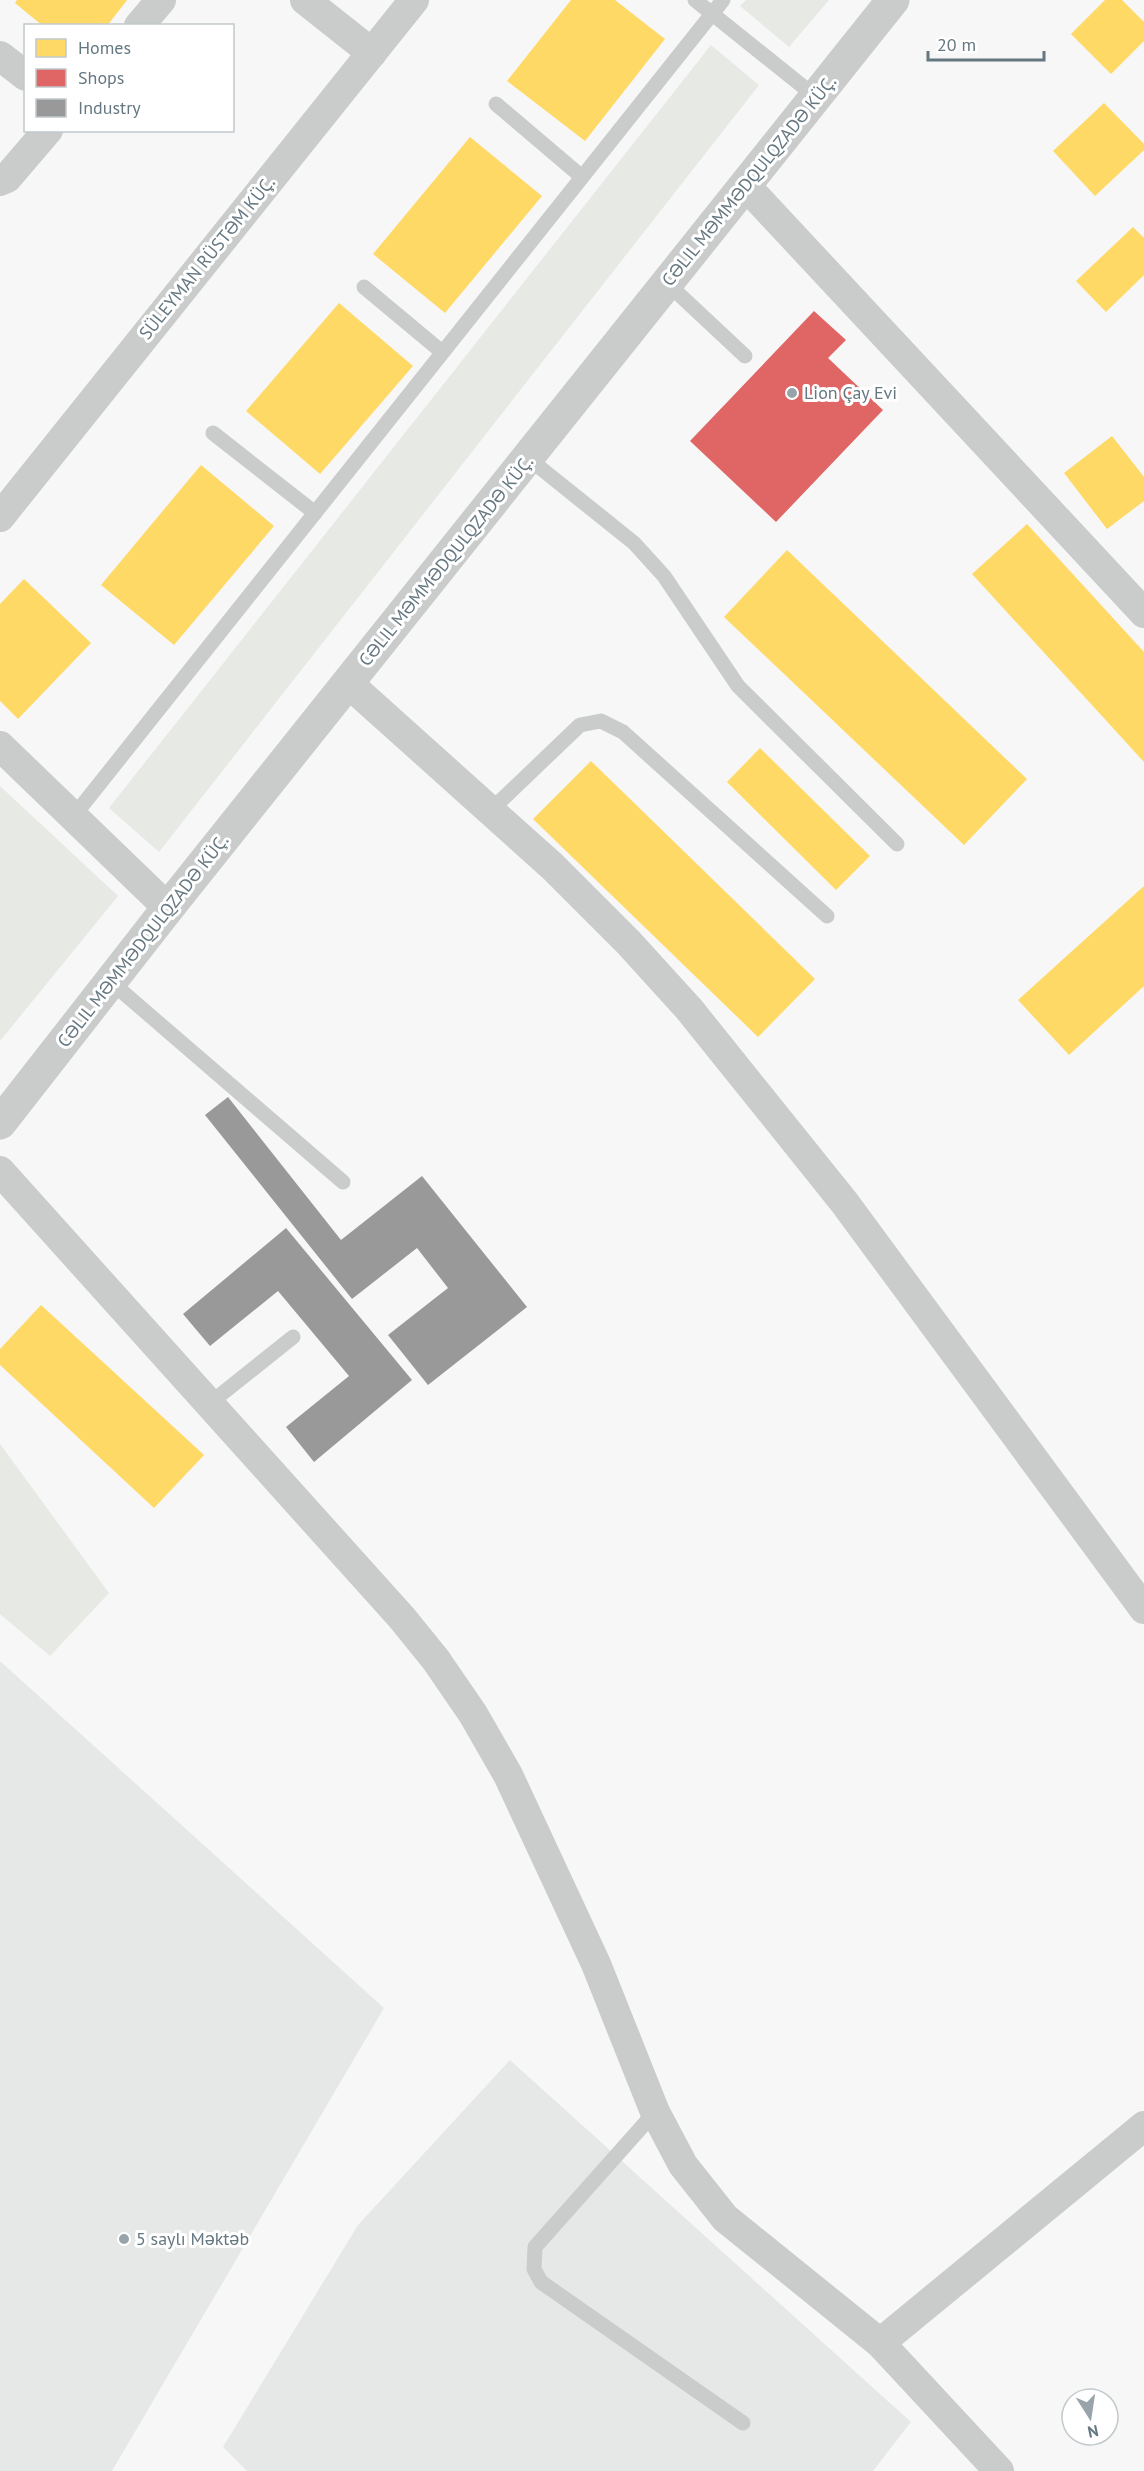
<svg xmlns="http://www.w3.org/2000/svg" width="1144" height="2471" font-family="'PT Sans',sans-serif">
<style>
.built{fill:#e6e8e7}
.green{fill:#e6e9e4}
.homes{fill:#ffd966}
.shops{fill:#e06666}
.industry{fill:#999}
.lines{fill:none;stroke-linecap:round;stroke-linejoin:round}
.service{stroke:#cacccc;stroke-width:15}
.minor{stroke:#cacccc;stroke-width:30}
.tertiary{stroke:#cacccc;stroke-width:33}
.poi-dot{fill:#98a4aa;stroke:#fff;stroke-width:2}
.labels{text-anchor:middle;stroke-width:6;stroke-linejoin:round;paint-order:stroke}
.street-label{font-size:18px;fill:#657780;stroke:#fff}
.poi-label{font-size:18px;fill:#657780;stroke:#fff;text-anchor:start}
</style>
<rect width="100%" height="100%" fill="#f7f7f7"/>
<g class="built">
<path d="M0 1661 384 2008 112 2471H0Z"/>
<path d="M510 2060 911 2422 873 2471H247L223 2447 358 2225Z"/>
</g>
<g class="green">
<path d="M746 0H829L789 47 740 6Z"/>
<path d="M711 45 759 85 159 852 109 808Z"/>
<path d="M0 786 118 896 0 1041Z"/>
<path d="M0 1444 109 1593 50 1656 0 1614Z"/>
</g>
<g class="homes">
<path d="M17 0H127L107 26H43L15 3Z"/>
<path d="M571 0H615L665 39 585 141 507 81Z"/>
<path d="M1105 0H1122L1144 22V41L1111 74 1071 34Z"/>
<path d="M1104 103 1144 144V150L1095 196 1053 151Z"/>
<path d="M470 137 542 196 445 313 373 254Z"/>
<path d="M1133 227 1144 238V275L1106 312 1076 281Z"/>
<path d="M339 303 413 366 320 474 246 411Z"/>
<path d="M1112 436 1144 477V501L1107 529 1064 473Z"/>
<path d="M201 465 274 526 174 645 101 585Z"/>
<path d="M1027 524 1144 652V762L972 574Z"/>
<path d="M787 550 1027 779 964 845 724 617Z"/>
<path d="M24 579 91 643 18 719 0 701V604Z"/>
<path d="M760 748 870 856 836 890 727 782Z"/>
<path d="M591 761 815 979 758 1037 533 819Z"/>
<path d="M1144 886V986L1069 1055 1018 1000Z"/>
<path d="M41 1305 204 1455 154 1508 0 1365V1349Z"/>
</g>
<path class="shops" d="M814 311 846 340 828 358 883 410 776 522 690 441Z"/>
<g class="industry">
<path d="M228 1097 341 1240 422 1176 527 1307 428 1385 388 1335 448 1288 417 1248 352 1299 205 1115Z"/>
<path d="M286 1228 412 1380 314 1462 286 1427 349 1376 278 1291 210 1346 183 1314Z"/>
</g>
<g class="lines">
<g class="service">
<path d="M695 0 816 97"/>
<path d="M496 104 582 177"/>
<path d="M667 283 745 356"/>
<path d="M364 287 442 352"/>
<path d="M213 433 315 513"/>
<path d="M528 458 634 543 664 576 738 686 897 844"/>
<path d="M490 811 580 725 601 721 623 732 827 916"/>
<path d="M73 817 723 0"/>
<path d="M111 982 343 1182"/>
<path d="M209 1404 293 1337"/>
<path d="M655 2112 535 2247 534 2269 541 2282 743 2423"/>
</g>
<g class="minor">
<path d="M305 0 372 53"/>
<path d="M139 26 161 0"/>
<path d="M0 56 26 76"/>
<path d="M0 181 7 178 48 130"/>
<path d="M745 185 1144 613"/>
<path d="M0 517 414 0"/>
<path d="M348 683 552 866 629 943 689 1009 844 1202 1144 1609"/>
<path d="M0 746 168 908"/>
<path d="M0 1171 402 1618 436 1660 473 1714 508 1775 596 1964 655 2112 683 2165 725 2218 880 2343 999 2471"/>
<path d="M880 2343 1144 2126"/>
</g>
<path class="tertiary" d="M0 1123 168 908 893 0"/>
</g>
<g class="poi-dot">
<circle cx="792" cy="393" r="6"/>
<circle cx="124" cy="2239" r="6"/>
</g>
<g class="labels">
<g class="street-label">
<text transform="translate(749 181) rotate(-51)" y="6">CƏLIL MƏMMƏDQULQZADƏ KÜÇ.</text>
<text transform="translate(207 258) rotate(-51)" y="6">SÜLEYMAN RÜSTƏM KÜÇ.</text>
<text transform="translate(446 561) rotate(-51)" y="6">CƏLIL MƏMMƏDQULQZADƏ KÜÇ.</text>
<text transform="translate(143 941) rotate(-52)" y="6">CƏLIL MƏMMƏDQULQZADƏ KÜÇ.</text>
</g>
<g class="poi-label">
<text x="804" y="399">Lion Çay Evi</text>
<text x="136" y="2245">5 saylı Məktəb</text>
</g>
</g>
<rect x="24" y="24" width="210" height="108" fill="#ffffff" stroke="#c1c9cc" stroke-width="1.5"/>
<rect x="36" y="39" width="30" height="18" fill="#ffd966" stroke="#c1c9cc" stroke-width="1.5"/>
<text x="78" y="54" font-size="18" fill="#657780">Homes</text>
<rect x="36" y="69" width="30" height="18" fill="#e06666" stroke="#c1c9cc" stroke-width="1.5"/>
<text x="78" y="84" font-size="18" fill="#657780">Shops</text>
<rect x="36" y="99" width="30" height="18" fill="#999999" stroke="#c1c9cc" stroke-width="1.5"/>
<text x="78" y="114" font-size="18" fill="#657780">Industry</text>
<g transform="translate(1090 2417) rotate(168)"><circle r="28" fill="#ffffff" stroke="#c1c9cc" stroke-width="1.5"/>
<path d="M0-4.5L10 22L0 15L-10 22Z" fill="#98a4aa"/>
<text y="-9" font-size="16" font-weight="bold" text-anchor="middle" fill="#657780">N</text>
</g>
<path d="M928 51v9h116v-9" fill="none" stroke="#657780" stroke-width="3"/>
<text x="937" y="51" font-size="18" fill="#657780" stroke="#ffffff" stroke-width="4.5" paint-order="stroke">20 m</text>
</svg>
